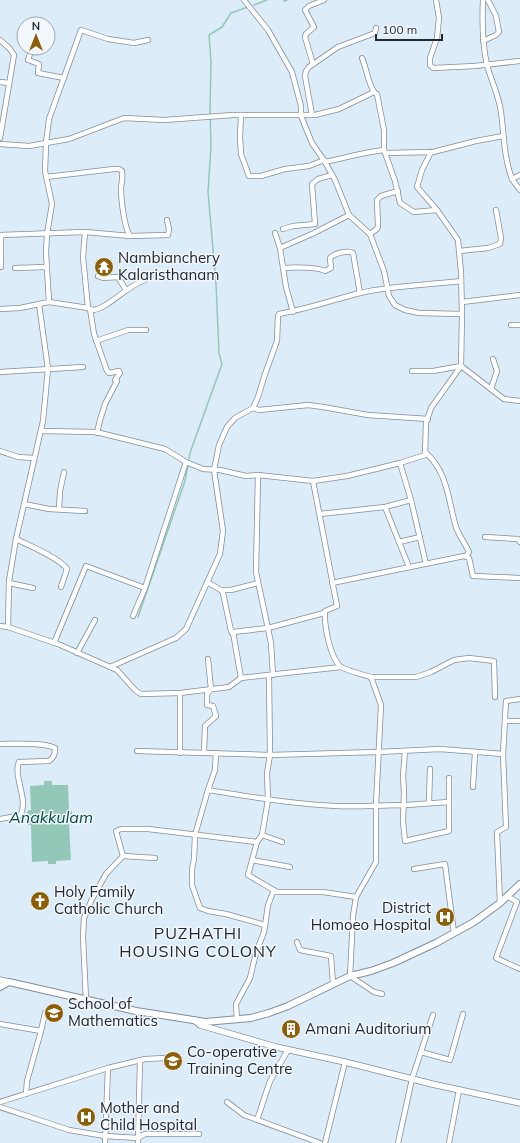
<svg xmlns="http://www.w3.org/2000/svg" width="520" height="1143" font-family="Mulish,sans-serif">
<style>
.water{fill:#93c7b8}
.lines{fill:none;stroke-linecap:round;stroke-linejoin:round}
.stream{stroke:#93c7b8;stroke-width:1.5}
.minor-casing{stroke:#808e9a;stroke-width:6}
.tertiary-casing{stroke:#808e9a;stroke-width:7}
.secondary-casing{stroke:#808e9a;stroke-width:8}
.minor{stroke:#fff;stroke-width:4.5}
.tertiary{stroke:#fff;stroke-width:5.5}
.secondary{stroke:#fff;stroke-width:6}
.labels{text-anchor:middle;stroke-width:3;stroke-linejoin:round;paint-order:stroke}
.poi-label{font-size:15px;fill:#23292e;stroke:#f1f7fd;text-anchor:start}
.water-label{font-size:16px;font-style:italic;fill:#004c3e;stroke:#f1f7fd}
.neighbourhood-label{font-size:16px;letter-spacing:1px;fill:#23292e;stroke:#f1f7fd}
</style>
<rect width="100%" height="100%" fill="#dcecf8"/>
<path class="water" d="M44 781H52V785H68L69 810 72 811V822L69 823 71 860 56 861V864H48V861L32 862 31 825H28L27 811 31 810 30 786 44 785Z"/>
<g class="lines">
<g class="stream">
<path d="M284 0V1L287 0"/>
<path d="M254 5 267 0"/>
<path d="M189 459 190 453 222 364 219 353 216 284 208 192 211 146 210 109 211 62 209 35 222 27 231 13 248 7"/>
<path d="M138 617 185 481 188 465"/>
</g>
<g class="minor-casing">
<g id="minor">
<path d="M244 0 268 30 292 72 301 106V116L312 143 325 162 335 180 349 215 370 234 384 271 389 296 395 305 405 310 419 313 462 314 461 366 504 399 520 401"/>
<path d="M436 0 439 18 437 38 430 58V65L433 68 475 66 520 61"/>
<path d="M483 0C482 22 482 43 487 65 491 80 499 96 501 112 504 135 504 158 512 179"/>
<path d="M0 40 9 48 14 55 0 138"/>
<path d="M483 41 496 35 499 32 496 16 488 0"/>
<path d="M32 48 28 60 39 64 38 73 64 78"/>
<path d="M362 58C367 70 367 80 374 92"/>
<path d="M313 64 305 37 306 34 314 27 305 10 309 6 324 0"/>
<path d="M0 82 9 83"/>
<path d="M241 115 240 137 241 154 249 176H261L285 169 309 166 324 160"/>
<path d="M312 115 305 76 306 71 309 67 338 47 375 33 376 28"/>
<path d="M0 144 29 146 69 139 124 118 164 120 233 115H315L339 109 374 92 377 94 384 130V150L395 181 400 203 414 212 437 210 458 240 461 272 462 314"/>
<path d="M431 152 422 170 417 187 437 210"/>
<path d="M385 153 433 152 476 141 503 136"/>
<path d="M325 162C345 158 364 152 384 150"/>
<path d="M520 175 512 179 520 190"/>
<path d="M46 177 114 169H119L122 171C123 177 122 181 121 187 121 199 124 227 130 236L168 235 169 229 167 220"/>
<path d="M283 229 293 226 315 224 312 184 318 179 332 175"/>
<path d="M85 232 83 257 88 308 90 309 94 334 107 371 109 373 119 371 120 373 115 380 117 381 105 404 100 420 97 433"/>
<path d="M275 233 280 248"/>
<path d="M370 234 377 229 378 226 377 200 381 196 398 191"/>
<path d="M0 235 85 232 130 236"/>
<path d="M1 235V267"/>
<path d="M459 251 488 248 500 244 501 238 496 210"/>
<path d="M15 268 46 267"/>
<path d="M283 268C292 267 318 267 325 271L331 268 330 258C335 253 347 250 353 253L360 293"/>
<path d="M98 276 103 278 118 277 126 290"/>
<path d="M49 302 88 308"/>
<path d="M462 302 520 295"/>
<path d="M0 309 20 308 39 304"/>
<path d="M90 309 93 310C109 308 126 286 145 280"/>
<path d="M293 312 286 287 280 248 314 233 349 215"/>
<path d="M511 325H520"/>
<path d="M96 341 128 330H146"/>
<path d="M412 371H433L461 366"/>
<path d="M0 372 83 367"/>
<path d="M491 389 497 371 493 359"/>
<path d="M253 408 259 410 308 405 323 407 368 415 428 419"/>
<path d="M41 431 96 432 165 449 186 462 203 469 220 470 246 476 258 475 313 481 347 476 400 463 425 455 426 423 431 408 461 366"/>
<path d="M0 451 18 457 34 458"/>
<path d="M425 452C448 472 448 500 456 527 459 536 465 543 469 552L467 555"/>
<path d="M400 463 411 500 426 564"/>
<path d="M258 475 256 572 271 643 273 675"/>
<path d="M313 481 337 606 325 611C324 625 330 658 341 667 346 670 364 675 371 677L381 705 376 805V862L356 897 353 916 350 976 374 992 382 994"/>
<path d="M24 504 49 509 85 511"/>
<path d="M385 507 409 567"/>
<path d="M59 509 60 491 64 472"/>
<path d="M320 514 385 507 411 500"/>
<path d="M485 537 518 539 520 542"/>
<path d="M16 539C28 545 60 558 67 569L61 587"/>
<path d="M399 542 420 537"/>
<path d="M207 582 221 590 223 593 231 631 233 634"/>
<path d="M9 583 33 588"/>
<path d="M332 583 464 556 469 558 473 576 520 578"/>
<path d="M221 590H231L258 583"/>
<path d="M133 616 145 588 186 462"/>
<path d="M0 626 8 627 58 644 117 670 136 691 141 694 180 693 229 687 241 678 341 667"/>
<path d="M8 627 9 581 16 539 43 421 48 369 39 304 49 302 46 253 47 234 52 204 45 171 46 143 49 119 81 30 108 39 134 43 148 40"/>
<path d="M54 643 86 566 145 588"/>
<path d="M77 653 95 620"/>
<path d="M110 667 176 638 186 629 220 554 223 531 214 470 219 445 227 427 235 418 253 408 258 397 265 374 277 341 278 316 279 314C307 309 333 300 360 293 393 285 428 285 461 281"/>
<path d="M269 676 270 755 267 773 268 800 262 835 257 842 248 875 277 892H323L356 897"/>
<path d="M371 677H416L431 672 454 660 469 658 494 661 495 697"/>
<path d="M241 678 233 632 268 628 324 613"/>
<path d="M180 693V753"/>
<path d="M505 721H520"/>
<path d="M0 744C13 744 44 742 55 748 55 755 54 757 49 761L19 762C13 776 28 798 21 814L17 816 0 819"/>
<path d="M137 751 270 755 378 752 440 749 503 754 506 701 520 699"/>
<path d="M204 753 205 726 216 716 213 706 207 705V694L211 689 208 659"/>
<path d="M473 787 475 752"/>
<path d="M208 790 215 770 216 753"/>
<path d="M449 802V778"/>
<path d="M429 803 430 769"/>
<path d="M262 835 282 842"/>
<path d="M123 856 116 831 121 829H148L257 842"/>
<path d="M123 856 155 858"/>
<path d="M252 860 290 867"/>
<path d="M414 869 445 864 454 933"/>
<path d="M507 896 517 902 496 958 520 969"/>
<path d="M500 903 497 832 506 827 503 754"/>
<path d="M265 926 268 905 274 890"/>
<path d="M297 942 300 950 331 956 333 984"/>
<path d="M86 1000 83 937 84 918 92 899 106 874 123 856"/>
<path d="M237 1020 236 1004 250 978 256 953 264 932 265 925 226 914 208 911 200 908 192 885V869L194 859 195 835 208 790C251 797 293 804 336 806 358 807 381 805 403 805H406L449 802V831L405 841 403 821 404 792 403 776 405 751"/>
<path d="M0 1024 41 1031 45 1013"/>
<path d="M421 1052 450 1060 463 1014"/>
<path d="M26 1094 27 1081 41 1031"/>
<path d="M0 1102 108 1068 145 1059 166 1058"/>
<path d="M227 1102 244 1115 320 1143"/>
<path d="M0 1107 69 1130 105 1136 138 1138 145 1134H199"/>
<path d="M257 1120 270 1081 288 1050"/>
<path d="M105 1143 108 1068"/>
<path d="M138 1143 140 1060"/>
<path d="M325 1143 345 1062"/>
<path d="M398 1143 412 1079 433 1015"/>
<path d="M449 1143 459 1090"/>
</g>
</g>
<g class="tertiary-casing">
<g id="tertiary">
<path d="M0 980 9 982"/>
<path d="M194 1020 200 1025 276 1047 345 1062 432 1084 520 1103"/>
</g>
</g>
<g class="secondary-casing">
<path id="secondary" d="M0 987 9 982 136 1011 193 1020 205 1022 251 1018 269 1013 288 1006 350 976 371 971 393 963 436 943 474 922 500 903 520 884"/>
</g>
<use href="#minor" class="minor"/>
<use href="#tertiary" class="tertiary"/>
<use href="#secondary" class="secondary"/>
</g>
<defs>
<g id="temple-disc" transform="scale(1)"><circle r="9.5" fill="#8d5e05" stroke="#f1f7fd"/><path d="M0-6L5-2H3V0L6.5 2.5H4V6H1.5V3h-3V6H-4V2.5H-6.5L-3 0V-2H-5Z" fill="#fff"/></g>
<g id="church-disc" transform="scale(1)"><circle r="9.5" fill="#8d5e05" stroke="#f1f7fd"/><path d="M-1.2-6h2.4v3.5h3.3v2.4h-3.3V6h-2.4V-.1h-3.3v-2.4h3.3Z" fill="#fff"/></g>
<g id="hospital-disc" transform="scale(1)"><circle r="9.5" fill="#8d5e05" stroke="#f1f7fd"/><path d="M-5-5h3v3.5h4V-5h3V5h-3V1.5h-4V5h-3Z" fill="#fff"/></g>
<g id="school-disc" transform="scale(1)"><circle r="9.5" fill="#8d5e05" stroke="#f1f7fd"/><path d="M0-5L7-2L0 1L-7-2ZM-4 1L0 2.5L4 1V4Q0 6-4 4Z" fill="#fff"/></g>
<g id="building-disc" transform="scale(1)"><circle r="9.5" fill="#8d5e05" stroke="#f1f7fd"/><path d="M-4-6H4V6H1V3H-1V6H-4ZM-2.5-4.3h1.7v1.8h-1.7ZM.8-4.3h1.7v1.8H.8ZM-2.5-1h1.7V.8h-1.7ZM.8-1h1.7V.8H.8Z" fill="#fff"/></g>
<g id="university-disc" transform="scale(1)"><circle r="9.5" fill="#8d5e05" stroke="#f1f7fd"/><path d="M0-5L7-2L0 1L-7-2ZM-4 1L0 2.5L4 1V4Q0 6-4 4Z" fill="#fff"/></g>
</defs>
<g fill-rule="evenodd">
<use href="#temple-disc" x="104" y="267"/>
<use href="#church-disc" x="40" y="901"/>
<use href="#hospital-disc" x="445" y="917"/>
<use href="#school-disc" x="54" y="1013"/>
<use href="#building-disc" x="291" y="1029"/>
<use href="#university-disc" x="173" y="1061"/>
<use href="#hospital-disc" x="86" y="1117"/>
</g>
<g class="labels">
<g class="poi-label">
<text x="118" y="263">Nambianchery<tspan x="118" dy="17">Kalaristhanam</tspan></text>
<text x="54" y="897">Holy Family<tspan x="54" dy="17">Catholic Church</tspan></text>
<text x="431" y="913" text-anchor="end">District<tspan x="431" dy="17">Homoeo Hospital</tspan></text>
<text x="68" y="1009">School of<tspan x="68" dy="17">Mathematics</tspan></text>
<text x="305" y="1034">Amani Auditorium</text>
<text x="187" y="1057">Co-operative<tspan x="187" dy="17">Training Centre</tspan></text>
<text x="100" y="1113">Mother and<tspan x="100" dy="17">Child Hospital</tspan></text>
</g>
<g class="water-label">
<text x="51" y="823">Anakkulam</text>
</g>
<g class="neighbourhood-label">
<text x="198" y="939">PUZHATHI<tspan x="198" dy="18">HOUSING COLONY</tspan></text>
</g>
</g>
<g transform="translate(36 36)"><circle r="19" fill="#f1f7fd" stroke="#9fa5aa"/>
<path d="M0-3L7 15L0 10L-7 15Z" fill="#8d5e05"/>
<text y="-6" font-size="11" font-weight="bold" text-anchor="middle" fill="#23292e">N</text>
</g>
<path d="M376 34v6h66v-6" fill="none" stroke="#23292e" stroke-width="2"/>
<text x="382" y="34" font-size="12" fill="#23292e" stroke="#f1f7fd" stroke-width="3" paint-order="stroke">100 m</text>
</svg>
